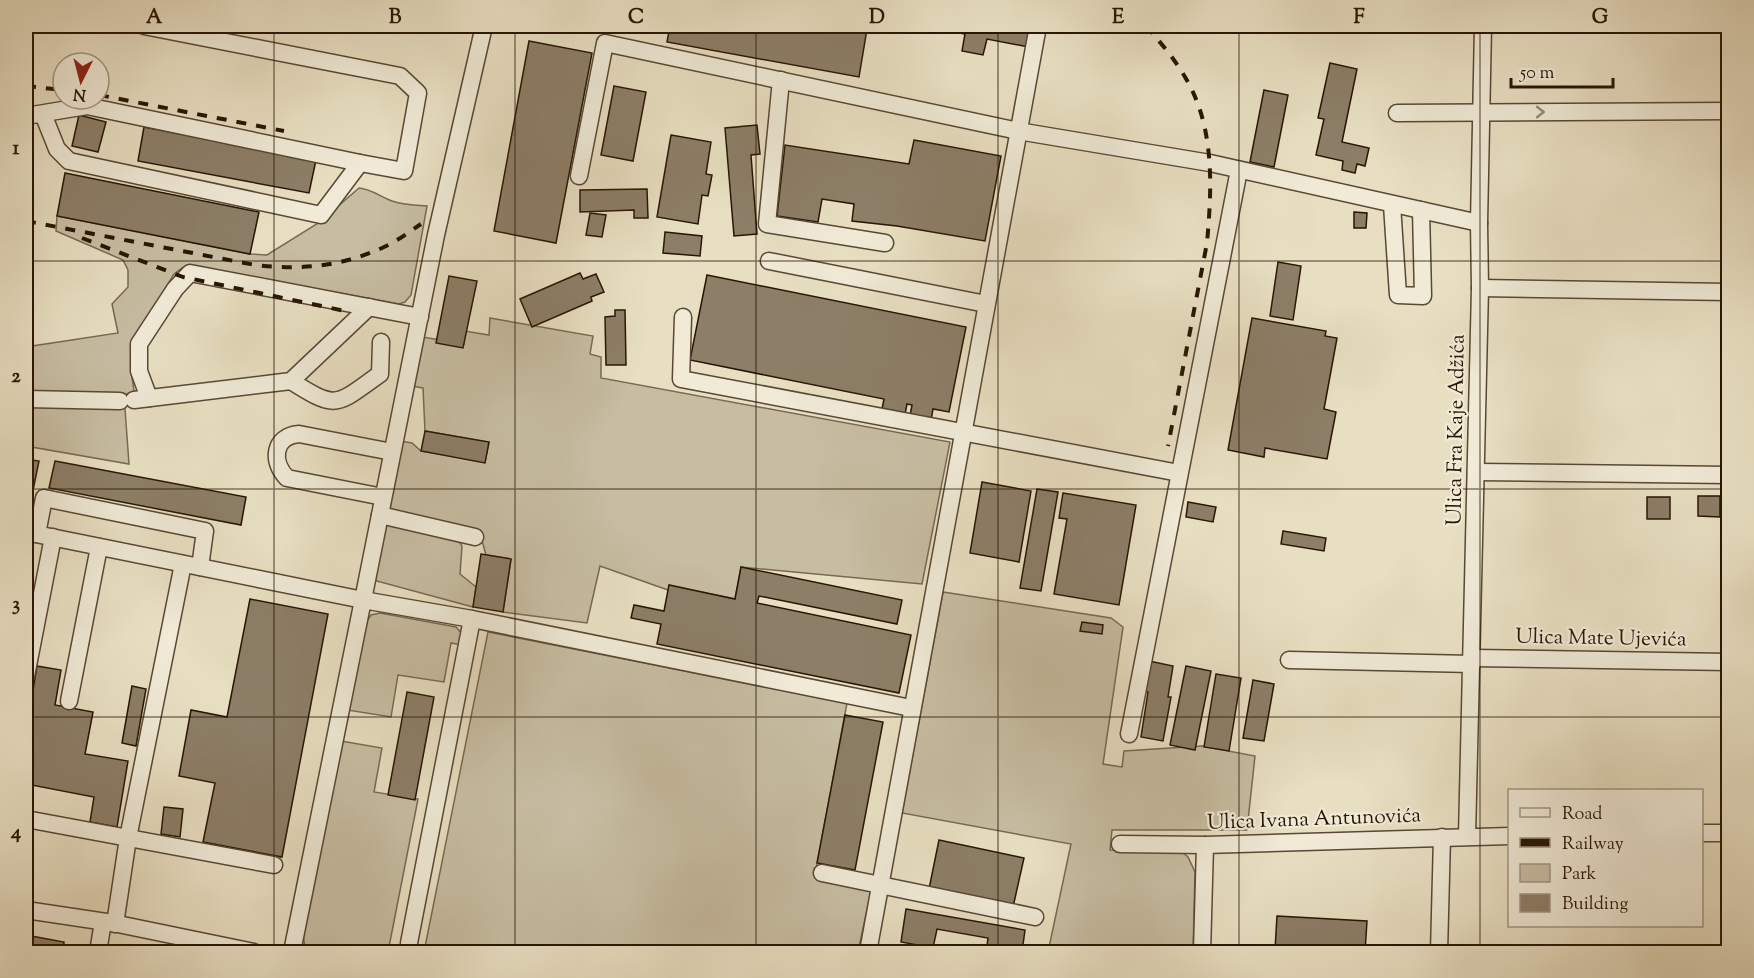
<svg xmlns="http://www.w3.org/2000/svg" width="1754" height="978" font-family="'Sorts Mill Goudy',serif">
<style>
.green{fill:#c7bda2;stroke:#786953;stroke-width:1.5}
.building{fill:#8c7e67;stroke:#281504;stroke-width:1.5}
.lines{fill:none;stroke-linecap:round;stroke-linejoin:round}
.minor-casing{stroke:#584834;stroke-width:19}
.minor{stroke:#f0ead7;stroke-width:16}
.rail{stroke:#281504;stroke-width:4;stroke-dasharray:10 10;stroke-linecap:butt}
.oneway{stroke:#968a78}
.grid{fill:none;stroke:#281504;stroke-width:1.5;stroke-opacity:0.55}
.labels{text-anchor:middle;stroke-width:4.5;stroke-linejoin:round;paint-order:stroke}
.street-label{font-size:21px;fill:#281504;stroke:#f0ead7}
.neatline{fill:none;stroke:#281504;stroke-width:2}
.grid-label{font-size:20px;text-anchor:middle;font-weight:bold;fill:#281504}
</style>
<rect width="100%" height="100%" fill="#e8dfc2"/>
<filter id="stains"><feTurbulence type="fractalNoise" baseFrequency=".00333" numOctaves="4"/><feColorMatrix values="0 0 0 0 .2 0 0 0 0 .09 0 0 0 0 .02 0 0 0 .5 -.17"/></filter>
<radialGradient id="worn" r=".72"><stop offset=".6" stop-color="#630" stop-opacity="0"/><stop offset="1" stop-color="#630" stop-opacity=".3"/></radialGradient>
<g class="green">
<path d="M359 188C372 189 380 197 392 201 403 205 415 205 427 206L411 295 405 302 399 304 192 266 182 268 174 274 135 338C129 357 131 372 134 391L124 395 129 464 26 446V347L118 333 112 304 128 287V270L123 260 56 231 57 216 250 254 267 255 320 222Z"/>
<path d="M490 318 593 336 590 354 601 357V378L950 442 922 584 741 567 735 599 670 586 668 590 600 566 587 623 503 612 511 559 486 555 479 530 388 509 400 441 412 443 421 451 485 462 489 442 425 431 423 388 411 386 423 337 464 344 465 331 489 335Z"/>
<path d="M385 524 457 538 462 546 460 574 476 587 473 607 373 580Z"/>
<path d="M943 592 1111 618 1123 627 1103 764 1122 767 1124 751 1202 746 1255 756 1247 830H1112L1110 850 1182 852 1188 857 1195 872 1193 952H1048L1071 844 902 813Z"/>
<path d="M380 613 456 627 464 636 461 645 451 643 444 682 398 675 391 717 347 710 361 630 371 615Z"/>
<path d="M488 632 847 703 815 875 871 891 858 952H424Z"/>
<path d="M341 741 382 748 374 792 418 799 388 952 306 951 303 936Z"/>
</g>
<g class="building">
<path d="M670 26H851L867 29 859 77 667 42Z"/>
<path d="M919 26H1033L1029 47 987 39 983 55 962 51 965 34Z"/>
<path d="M529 41 592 53 556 243 494 231Z"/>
<path d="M1330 63 1357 69 1342 142 1369 148 1365 166 1357 164 1355 173 1342 170 1343 161 1316 155 1324 119 1318 118Z"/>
<path d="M614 86 646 92 633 161 601 155Z"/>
<path d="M1264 90 1288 95 1274 167 1250 162Z"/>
<path d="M79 115 106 122 98 152 72 146Z"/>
<path d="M757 125 760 154 751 155 757 234 734 236 725 128Z"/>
<path d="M144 127 316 160 309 193 138 161Z"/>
<path d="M671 135 711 142 706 174 712 175 708 196 702 195 698 224 657 217Z"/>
<path d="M914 140 1001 156 985 241 897 226 852 221 854 204 822 199 818 222 777 216 785 145 909 164Z"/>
<path d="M65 173 259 212 250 254 57 216Z"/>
<path d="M647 189 648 218H634V210L580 212V190Z"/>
<path d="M1354 212 1367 213 1366 228H1354Z"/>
<path d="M590 213 606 215 602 237 586 235Z"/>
<path d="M665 232 702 236 700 256 663 253Z"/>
<path d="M1278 262 1301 266 1293 320 1270 316Z"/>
<path d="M580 273 583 279 596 274 604 292 591 297 592 301 532 327 520 299Z"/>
<path d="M707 275 966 327 949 412 933 409 931 420 910 416 912 405 907 404 904 419 881 414 884 399 690 360Z"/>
<path d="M449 276 477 281 463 348 436 343Z"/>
<path d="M615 310H625L626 365H606L605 317 615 316Z"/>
<path d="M1252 318 1326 331 1325 336 1337 338 1324 409 1336 412 1327 459 1265 448 1264 457 1228 450Z"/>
<path d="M425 431 489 442 485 463 421 451Z"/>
<path d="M26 459 39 461 30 505 26 504Z"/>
<path d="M55 461 246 497 241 525 49 488Z"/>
<path d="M982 482 1031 491 1019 562 970 553Z"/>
<path d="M1037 489 1058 492 1041 591 1020 588Z"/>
<path d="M1063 493 1136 505 1119 605 1054 594 1067 519 1059 518Z"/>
<path d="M1698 496H1720V517L1698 516Z"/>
<rect x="1647" y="497" width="23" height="22"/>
<path d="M1188 502 1216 507 1213 522 1186 517Z"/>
<path d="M1283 531 1326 538 1324 551 1281 544Z"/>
<path d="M481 554 511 559 503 612 473 607Z"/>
<path d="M741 567 902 600 897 624 759 596 757 603 911 635 899 693 657 644 661 624 631 618 634 605 664 611 669 585 735 599Z"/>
<path d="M250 599 328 614 282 857 203 842 215 783 179 776 191 710 227 717Z"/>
<path d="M1082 622 1103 625 1102 634 1080 631Z"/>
<path d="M1149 661 1173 666 1168 697H1171L1163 741 1141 737 1148 692 1144 691Z"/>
<path d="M37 666 61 670 55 705 93 712 85 754 128 761 117 827 90 822 94 797 26 784V732Z"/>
<path d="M1186 666 1211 671 1195 750 1170 745Z"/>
<path d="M1216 674 1241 678 1229 751 1204 747Z"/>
<path d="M1253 680 1274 684 1264 741 1243 738Z"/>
<path d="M132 686 146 689 136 746 122 743Z"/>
<path d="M407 692 434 697 415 800 388 795Z"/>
<path d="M845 715 883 722 855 870 817 863Z"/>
<path d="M164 807 183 809 180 837 161 834Z"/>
<path d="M939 840 1024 858 1013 907 929 889Z"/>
<path d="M906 909 1025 930 1022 952 987 946 988 938 937 929 933 948 901 942Z"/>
<path d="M1277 916 1367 921 1365 952 1275 950Z"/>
<path d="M26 935 64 942 63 952H26Z"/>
</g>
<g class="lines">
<g class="minor-casing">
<g id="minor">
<path d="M144 26 400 76 418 93 404 171 360 163"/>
<path d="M781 80 767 224 885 243"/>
<path d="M1397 113 1728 111"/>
<path d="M26 116 87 106 360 163 321 215 69 161 57 149 43 114"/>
<path d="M579 176 605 43 1018 131 1210 163 1479 223"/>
<path d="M1392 205 1398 295 1423 296 1421 210"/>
<path d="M769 261 986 304"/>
<path d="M1480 288 1728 292"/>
<path d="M683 317 681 379 1179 473"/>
<path d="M291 381C338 411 336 405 380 374L381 342"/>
<path d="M149 398 139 371V344L175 289 190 273 420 317"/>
<path d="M26 399 120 401"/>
<path d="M134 400 291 381 369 307"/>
<path d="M1476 472 1728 475"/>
<path d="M383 497 287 478C271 462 273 436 299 434L392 452"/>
<path d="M380 515 475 537"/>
<path d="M26 532 363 600 436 235 484 26"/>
<path d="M37 534 44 498 205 531 200 567"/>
<path d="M1473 658 1728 662"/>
<path d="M1289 660 1472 664"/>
<path d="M26 676 53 537"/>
<path d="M69 701 99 547"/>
<path d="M1129 734 1239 170"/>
<path d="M26 819 274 865"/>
<path d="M1702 833H1728"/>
<path d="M1467 836 1480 288 1479 223 1483 26"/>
<path d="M1120 844 1205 845 1510 836"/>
<path d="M822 873 1035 917"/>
<path d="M26 910 113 923 254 952"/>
<path d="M115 924 128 838 183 564"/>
<path d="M409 943 472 619"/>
<path d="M98 952 103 922"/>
<path d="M292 952 363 600 472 619 911 708"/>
<path d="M868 952 1038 26"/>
<path d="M1202 952 1205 845"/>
<path d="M1439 952 1442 837"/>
</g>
</g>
<use href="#minor" class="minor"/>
<g class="rail">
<path d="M1146 26C1160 42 1174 58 1185 77 1215 127 1212 187 1207 243L1168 446"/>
<path d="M26 86 63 90"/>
<path d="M99 95 284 131"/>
<path d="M26 221 255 265C302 270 339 267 382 248 396 242 409 232 421 224"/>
<path d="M82 238 183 277 350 312"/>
</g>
</g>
<defs><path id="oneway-chevron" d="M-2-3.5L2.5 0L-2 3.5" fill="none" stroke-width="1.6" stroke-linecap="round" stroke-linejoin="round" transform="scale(1.5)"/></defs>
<use class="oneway" href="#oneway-chevron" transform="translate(1540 112)"/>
<path class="grid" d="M274 26V952M515 26V952M756 26V952M998 26V952M1239 26V952M1480 26V952M26 261H1728M26 489H1728M26 717H1728"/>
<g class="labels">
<g class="street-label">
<text transform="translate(1455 430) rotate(-89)" y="7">Ulica Fra Kaje Adžića</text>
<text transform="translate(1601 637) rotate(1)" y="7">Ulica Mate Ujevića</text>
<text transform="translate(1314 818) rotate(-2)" y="7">Ulica Ivana Antunovića</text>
</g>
</g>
<rect width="1754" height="978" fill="none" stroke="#e8dfc2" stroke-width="66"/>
<rect x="1508" y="789" width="195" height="138" fill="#f0ead7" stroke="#a09583" stroke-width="1.5"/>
<rect x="1520" y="808" width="30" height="9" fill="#f0ead7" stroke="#a09583" stroke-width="1.5"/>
<text x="1562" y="819" font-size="18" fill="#281504">Road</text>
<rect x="1520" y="838" width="30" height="9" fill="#281504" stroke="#a09583" stroke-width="1.5"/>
<text x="1562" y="849" font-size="18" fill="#281504">Railway</text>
<rect x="1520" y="864" width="30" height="18" fill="#c7bda2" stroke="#a09583" stroke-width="1.5"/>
<text x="1562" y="879" font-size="18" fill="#281504">Park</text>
<rect x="1520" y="894" width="30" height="18" fill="#8c7e67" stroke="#a09583" stroke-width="1.5"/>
<text x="1562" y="909" font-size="18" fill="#281504">Building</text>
<g transform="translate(81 81) rotate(186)"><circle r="28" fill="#f0ead7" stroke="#a09583" stroke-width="1.5"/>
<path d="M0-4.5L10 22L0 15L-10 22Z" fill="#8f2418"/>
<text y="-9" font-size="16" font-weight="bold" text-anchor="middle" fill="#281504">N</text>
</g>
<path d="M1511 78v9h102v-9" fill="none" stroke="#281504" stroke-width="3"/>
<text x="1520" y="78" font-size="18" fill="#281504" stroke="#f0ead7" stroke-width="4.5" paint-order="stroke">50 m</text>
<rect x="33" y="33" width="1688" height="912" class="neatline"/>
<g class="grid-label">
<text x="154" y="23">A</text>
<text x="395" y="23">B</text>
<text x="636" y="23">C</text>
<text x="877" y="23">D</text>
<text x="1118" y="23">E</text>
<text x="1359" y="23">F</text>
<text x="1600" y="23">G</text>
<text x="16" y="154">1</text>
<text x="16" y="382">2</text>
<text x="16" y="610">3</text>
<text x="16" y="838">4</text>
</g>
<rect width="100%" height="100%" filter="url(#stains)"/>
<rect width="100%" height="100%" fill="url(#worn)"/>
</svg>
